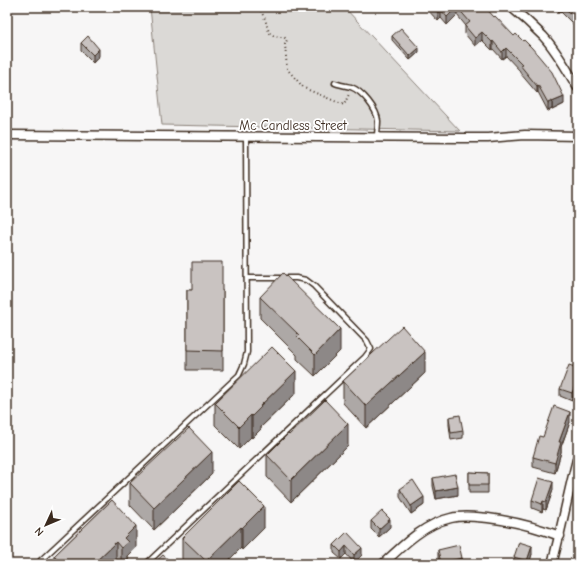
<svg xmlns="http://www.w3.org/2000/svg" width="585" height="571" font-family="'Comic Neue',sans-serif">
<style>
.green{fill:#dbd9d6;stroke:#8b827a}
.lines{fill:none;stroke-linecap:round;stroke-linejoin:round}
.lane-casing{stroke:#3b2a1e;stroke-width:7}
.street-casing{stroke:#3b2a1e;stroke-width:11}
.path{stroke:#3b2a1e;stroke-width:2;stroke-dasharray:1 3;stroke-linecap:butt}
.lane{stroke:#fff;stroke-width:4}
.street{stroke:#fff;stroke-width:8}
.wall{fill:#ada8a6;stroke:#3b2a1e}
.shaded-wall{fill:#8d8887;stroke:#3b2a1e}
.building{fill:#c9c3c1;stroke:#3b2a1e}
.labels{text-anchor:middle;stroke-width:3.5;stroke-linejoin:round;paint-order:stroke}
.street-label{font-size:13px;fill:#3b2a1e;stroke:#fff}
</style>
<rect width="100%" height="100%" fill="#f7f6f6"/>
<filter id="ink" filterUnits="userSpaceOnUse"><feTurbulence type="fractalNoise" baseFrequency=".025" numOctaves="2"/><feDisplacementMap in="SourceGraphic" scale="8" xChannelSelector="R" yChannelSelector="G"/><feConvolveMatrix kernelMatrix="1 2 1 2 8 2 1 2 1" color-interpolation-filters="sRGB"/></filter>
<g filter="url(#ink)">
<path class="green" d="M150 7H344L460 131 162 125Z"/>
<g class="lines">
<g class="lane-casing">
<g id="lane">
<path d="M335 83C340 85 346 86 351 87 362 91 377 109 378 121 378 126 377 132 377 137"/>
<path d="M38 564 41 560 239 375 244 364 247 352 246 137"/>
<path d="M146 564 365 357 371 349 367 341 314 286 306 280 296 278H247"/>
</g>
</g>
<g class="street-casing">
<g id="street">
<path d="M511 7C522 16 533 26 543 36 557 51 567 70 578 88"/>
<path d="M7 135 462 138H488L525 135 578 136"/>
<path d="M383 564C403 545 424 524 451 518 464 515 476 517 488 518 513 521 536 527 560 536"/>
<path d="M552 564C562 528 568 492 578 456"/>
</g>
</g>
<path class="path" d="M259 7C261 11 263 15 265 19 269 31 267 37 284 37L287 40 285 44 287 69 304 88 344 105 349 94"/>
<use href="#lane" class="lane"/>
<use href="#street" class="street"/>
</g>
<g class="wall">
<path d="M425 7H485L564 104 552 110V109L548 111 538 92 537 93 520 73V71L506 56 502 59 493 49 492 50 482 40 475 46 465 34V26H466L457 15 447 25 441 18 438 21Z"/>
<path d="M554 7H578V32L574 25 560 11 559 12Z"/>
<path d="M392 36 419 52 410 60 392 40Z"/>
<path d="M81 43 99 56 93 63 81 51Z"/>
<path d="M187 290 223 291V370H187Z"/>
<path d="M260 297 340 351 315 376 297 359V355L260 318Z"/>
<path d="M578 368 572 401 560 396V389Z"/>
<path d="M425 373 366 428 343 403V381Z"/>
<path d="M296 393 261 427V429L252 438 251 437 239 449 215 425V403Z"/>
<path d="M449 417 463 431V438L451 440 449 425Z"/>
<path d="M570 422 561 447V452L555 473 533 467V457L543 437Z"/>
<path d="M289 435 348 446 291 502 267 477V455Z"/>
<path d="M469 472 488 473V493H469Z"/>
<path d="M212 474 154 530 130 505V483Z"/>
<path d="M433 478 458 495 436 499 433 486Z"/>
<path d="M239 481 264 528 242 550 241 548 225 564H187L182 559V538Z"/>
<path d="M400 489 424 505 411 514 400 497Z"/>
<path d="M553 490 546 510 543 509 542 512 532 508V500Z"/>
<path d="M112 500 136 548 128 556V564H54V556Z"/>
<path d="M371 521 390 527 379 537 371 529Z"/>
<path d="M347 532 362 555 354 563 346 554 341 559 334 553V545Z"/>
<path d="M438 550 462 564H440L438 558Z"/>
<path d="M532 554 529 564H514V557Z"/>
</g>
<g class="shaded-wall">
<path d="M457 7V15L447 25V17Z"/>
<path d="M441 10V18L438 21V13Z"/>
<path d="M482 32V40L475 46V38Z"/>
<path d="M493 41V49L492 50V42Z"/>
<path d="M419 48V52L410 60V56Z"/>
<path d="M506 48V56L502 59V52Z"/>
<path d="M99 49V56L93 63V55Z"/>
<path d="M538 85V92L537 93V86Z"/>
<path d="M564 97V104L552 110V102Z"/>
<path d="M552 101V109L548 111V103Z"/>
<path d="M340 329V351L315 376V355Z"/>
<path d="M425 352V373L366 428V406Z"/>
<path d="M296 371V393L261 427V429L252 438V416L260 406Z"/>
<path d="M578 378V386L572 401V393Z"/>
<path d="M570 412V422L561 447V452L555 473V463L559 442Z"/>
<path d="M251 415V437L239 449V427Z"/>
<path d="M348 424V446L291 502V480Z"/>
<path d="M212 452V474L154 530V508Z"/>
<path d="M553 482V490L546 510V502Z"/>
<path d="M458 487V495L436 499V491Z"/>
<path d="M424 497V505L411 514V506Z"/>
<path d="M543 501V509L542 512V504Z"/>
<path d="M264 506V528L242 550V528Z"/>
<path d="M390 519V527L379 537V529Z"/>
<path d="M136 526V548L128 556V564H121V548L124 538Z"/>
<path d="M241 527V548L225 564H206V561Z"/>
<path d="M116 542V564H94V563Z"/>
<path d="M346 546V554L341 559V552Z"/>
<path d="M532 546V554L529 564H527V561Z"/>
<path d="M362 548V555L354 563V555Z"/>
<path d="M462 558V564H441V563Z"/>
</g>
<g class="building">
<path d="M432 7H485L494 17 495 16 514 36 516 34 523 41 524 40 532 48 552 72 564 97 552 102V101L548 103 538 85 537 86 520 65 522 64 506 48 502 52 493 41 492 42 482 32 475 38 465 26 470 22 457 7 447 17 441 10 438 13Z"/>
<path d="M564 7H578V24L574 17Z"/>
<path d="M401 28 419 48 410 56 392 36Z"/>
<path d="M88 36 99 49 93 55 81 43Z"/>
<path d="M192 262H222V291H223V351L187 350V290H192Z"/>
<path d="M283 273 340 329 315 355 297 337 299 335 260 297Z"/>
<path d="M402 326 425 352 366 406 343 381Z"/>
<path d="M272 347 296 371 260 406 261 407 252 416 251 415 239 427 215 403Z"/>
<path d="M569 365 578 368V378L572 393 560 389Z"/>
<path d="M325 400 348 424 291 480 267 455 288 434 289 435Z"/>
<path d="M554 406 570 412 559 442H561L555 463 533 457 539 436 543 437Z"/>
<path d="M460 415 463 431 451 433 449 417Z"/>
<path d="M189 428 212 452 154 508 130 483Z"/>
<path d="M469 472 488 473V485H469Z"/>
<path d="M455 474 458 487 436 491 433 478Z"/>
<path d="M539 478 553 482 546 502 543 501 542 504 532 500Z"/>
<path d="M413 480 424 497 411 506 400 489Z"/>
<path d="M239 481 264 506 242 528 241 527 206 561 182 538Z"/>
<path d="M112 500 136 526 124 538 128 542 121 548 116 542 94 563 95 564H61L54 556Z"/>
<path d="M382 511 390 519 379 529 371 521Z"/>
<path d="M347 532 362 548 354 555 346 546 341 552 334 545Z"/>
<path d="M519 542 532 546 527 561 514 557Z"/>
<path d="M459 545 462 558 441 563 438 550Z"/>
<path d="M163 555 173 564H153Z"/>
<path d="M424 559 428 564H419Z"/>
<path d="M329 560 333 564H325Z"/>
</g>
</g>
<g class="labels">
<g class="street-label">
<text x="293" y="130">Mc Candless Street</text>
</g>
</g>
<rect width="585" height="571" fill="none" stroke="#fff" stroke-width="24"/>
<rect x="12" y="12" width="561" height="547" fill="none" stroke="#3b2a1e" stroke-width="1.5" filter="url(#ink)"/>
<g transform="translate(46 525) rotate(226)" stroke="#ffffff" stroke-width="3" paint-order="stroke">
<path d="M0-3L7 15L0 10L-7 15Z" fill="#3b2a1e"/>
<text y="-6" font-size="11" font-weight="bold" text-anchor="middle" fill="#3b2a1e">N</text>
</g>
</svg>
